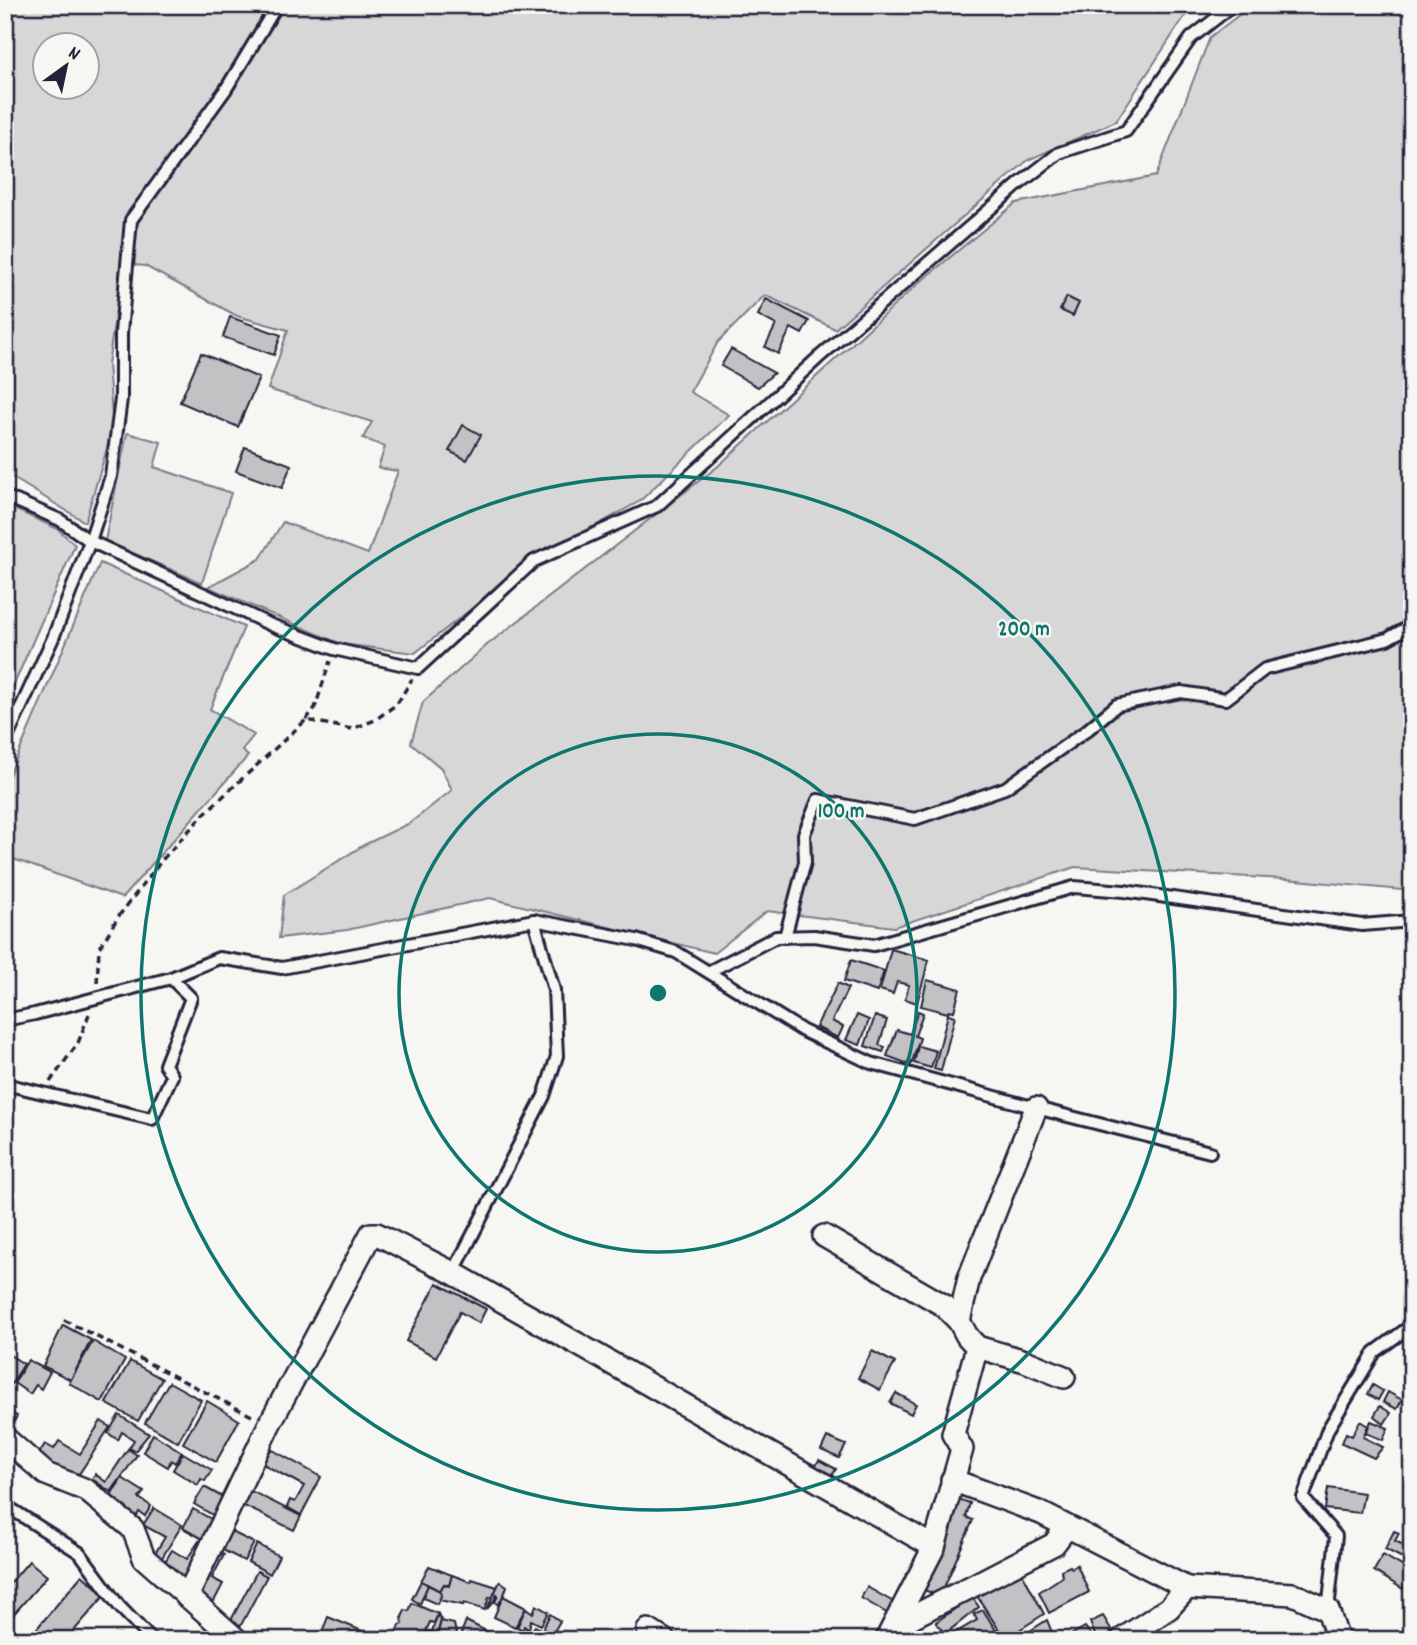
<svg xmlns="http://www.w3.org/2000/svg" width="1417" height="1645" font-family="Dekko,sans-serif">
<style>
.green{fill:#d7d7d7;stroke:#7c7c89;stroke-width:2;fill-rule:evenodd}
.building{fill:#c2c2c4;stroke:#22223b;stroke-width:2}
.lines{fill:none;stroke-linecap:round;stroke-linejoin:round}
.lane-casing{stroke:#22223b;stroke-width:16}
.street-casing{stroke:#22223b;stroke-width:26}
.path{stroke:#22223b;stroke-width:3.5;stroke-dasharray:7 5;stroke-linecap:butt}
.lane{stroke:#f6f6f2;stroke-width:10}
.street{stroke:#f6f6f2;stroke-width:21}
.ring{fill:none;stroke:#0f766e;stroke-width:3.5}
.centre{fill:#0f766e;stroke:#f6f6f2;stroke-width:3.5}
.ring-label{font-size:21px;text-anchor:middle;font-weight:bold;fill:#0f766e;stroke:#f6f6f2;stroke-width:5;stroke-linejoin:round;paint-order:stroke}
</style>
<rect width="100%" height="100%" fill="#f6f6f2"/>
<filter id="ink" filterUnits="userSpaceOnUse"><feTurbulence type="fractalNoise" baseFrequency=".0143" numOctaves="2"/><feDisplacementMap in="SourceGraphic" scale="14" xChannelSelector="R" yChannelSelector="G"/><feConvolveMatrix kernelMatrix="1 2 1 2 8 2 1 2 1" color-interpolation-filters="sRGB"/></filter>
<g filter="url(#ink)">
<g class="green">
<path d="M5 5H1200L1185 16 1116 121 1028 160 835 329 765 295 718 342 690 392 729 415 640 501 531 562 415 653 341 644 208 587 260 559 283 522 368 554 398 471 378 468 385 447 363 438 372 422 268 389 288 330 237 316 145 266 123 264 108 364 113 428 85 522 5 473ZM46 46H88V88H46Z"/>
<path d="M1252 5H1412V891L1286 879 1075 867 894 927 767 911 714 953 490 898 347 930 279 938 284 895 364 845 410 823 452 790 441 768 411 743 423 702 487 645 717 467 920 282 1016 203 1156 176 1210 37Z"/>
<path d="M127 433 161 442 154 467 231 493 202 583 105 541Z"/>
<path d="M5 505 58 529 75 545 5 705Z"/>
<path d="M100 563 244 627 210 709 254 735 242 750 248 756 122 898 5 856V785Z"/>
</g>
<g class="building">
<path d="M1067 297 1079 303 1073 316 1060 310Z"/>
<path d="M766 299 809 321 802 334 791 328 778 354 765 347 776 325 758 315Z"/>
<path d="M230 317 281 335 274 355 223 337Z"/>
<path d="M731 349 774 373 758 387 721 366Z"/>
<path d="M201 353 259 378 238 427 180 402Z"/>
<path d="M463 425 481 435 467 460 449 451Z"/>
<path d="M245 447 291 465 282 488 236 471Z"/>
<path d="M891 949 929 960 917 1003 905 999 909 985 897 982 893 994 880 990Z"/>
<path d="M851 960 884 971 877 992 844 981Z"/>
<path d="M927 980 960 989 954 1011 949 1010 948 1013 921 1006Z"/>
<path d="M838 983 848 988 832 1021 843 1027 838 1038 816 1027Z"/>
<path d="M918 1011 923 1013 915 1036 920 1038 911 1065 887 1056 897 1030 910 1034Z"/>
<path d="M948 1014 955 1016 941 1071 934 1069Z"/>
<path d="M857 1015 869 1020 860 1045 846 1040Z"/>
<path d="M875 1016 887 1020 879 1045 885 1047 883 1052 865 1046Z"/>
<path d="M918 1046 936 1051 931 1068 914 1063Z"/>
<path d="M437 1283 486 1309 479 1323 460 1312 436 1357 406 1341Z"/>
<path d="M63 1325 91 1340 71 1380 43 1366Z"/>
<path d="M93 1341 125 1360 102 1402 69 1383Z"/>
<path d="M872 1351 895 1363 880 1390 858 1378Z"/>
<path d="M5 1352 24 1364 5 1394Z"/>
<path d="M28 1360 50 1372 41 1389 36 1385 30 1394 14 1383Z"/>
<path d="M130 1361 162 1379 138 1421 106 1403Z"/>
<path d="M169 1382 201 1400 178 1442 145 1423Z"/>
<path d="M1373 1385 1383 1391 1378 1400 1368 1394Z"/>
<path d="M1388 1392 1402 1400 1397 1409 1383 1402Z"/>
<path d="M896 1393 916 1404 911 1414 890 1403Z"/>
<path d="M207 1401 239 1420 216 1462 183 1443Z"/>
<path d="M1380 1406 1391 1413 1384 1424 1374 1416Z"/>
<path d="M5 1409 17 1416 8 1432 5 1429Z"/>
<path d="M119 1415 149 1434 135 1451 129 1448 134 1440 122 1432 118 1440 108 1433Z"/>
<path d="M101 1421 110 1427 79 1474 47 1465 36 1458 45 1444 54 1449 59 1441 80 1454Z"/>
<path d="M1360 1421 1368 1426 1363 1437 1383 1447 1374 1458 1342 1443 1346 1433 1352 1436Z"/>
<path d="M1371 1421 1388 1428 1383 1440 1366 1433Z"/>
<path d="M153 1434 182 1452 175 1463 171 1460 168 1467 143 1452Z"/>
<path d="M827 1437 846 1445 839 1458 821 1450Z"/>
<path d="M128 1449 137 1455 111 1492 92 1479 95 1474 106 1482Z"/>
<path d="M271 1449 321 1477 301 1515 287 1507 290 1500 295 1502 304 1486 263 1464Z"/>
<path d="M183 1453 212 1470 205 1481 201 1479 198 1485 173 1470Z"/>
<path d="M819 1460 836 1469 832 1476 827 1474 824 1479 812 1472Z"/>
<path d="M122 1478 144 1492 139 1498 151 1506 145 1516 139 1512 136 1517 109 1499Z"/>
<path d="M204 1487 228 1500 218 1518 194 1504Z"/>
<path d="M245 1488 301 1516 294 1530 238 1503Z"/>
<path d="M1328 1488 1364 1493 1360 1513 1325 1509Z"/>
<path d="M960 1500 970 1503 966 1517 973 1520 940 1597 920 1588Z"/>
<path d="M154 1508 182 1525 160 1561 153 1557 165 1537 143 1525Z"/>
<path d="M193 1509 218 1523 208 1542 183 1528Z"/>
<path d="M226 1529 254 1543 244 1561 217 1547Z"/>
<path d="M1394 1531 1399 1533 1395 1541 1412 1549V1563L1385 1549Z"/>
<path d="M199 1541 208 1546 186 1580 163 1565 172 1550 187 1559Z"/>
<path d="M257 1544 279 1556 270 1574 248 1562Z"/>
<path d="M216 1551 224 1555 212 1578 223 1584 211 1607 195 1591Z"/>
<path d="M1383 1555 1412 1572 1403 1589 1374 1571Z"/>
<path d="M29 1561 47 1576 5 1624V1589Z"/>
<path d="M1077 1565 1089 1592 1049 1613 1039 1592 1062 1577 1061 1570 1070 1566 1072 1568Z"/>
<path d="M429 1566 452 1575 449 1586 444 1584 440 1591 421 1581Z"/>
<path d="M1019 1567 1044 1614 1005 1639 977 1596Z"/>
<path d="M257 1571 267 1576 240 1627 230 1622Z"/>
<path d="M82 1575 105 1595 66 1640H27Z"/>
<path d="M452 1575 471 1582 472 1579 497 1587 493 1598 489 1597 485 1610 464 1603 463 1605 439 1600 440 1591 444 1584 449 1586Z"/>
<path d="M421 1581 428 1585 420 1604 412 1599Z"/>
<path d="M500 1581 507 1586 503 1597 498 1605 495 1602 498 1595 497 1594 494 1601 487 1609Z"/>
<path d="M428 1585 440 1591 441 1596 437 1604 423 1598Z"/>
<path d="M867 1587 897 1604 890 1615 861 1598Z"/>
<path d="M503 1596 526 1608 515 1627 494 1617Z"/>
<path d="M972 1597 979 1607 945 1634 936 1622Z"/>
<path d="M412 1603 438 1614 434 1623 430 1622 426 1631 430 1632 427 1640H406L396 1635 400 1625 403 1624 402 1617 405 1610 409 1611Z"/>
<path d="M536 1605 548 1612 541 1625 531 1620 528 1633 525 1631 527 1628 524 1626 523 1630 517 1627 526 1608 533 1613Z"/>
<path d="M983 1610 1002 1640H943L977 1620 974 1614Z"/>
<path d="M438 1614 441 1620 436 1640H429Z"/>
<path d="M550 1614 560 1621 549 1640H543L541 1637 539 1639 530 1633 535 1626 542 1630Z"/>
<path d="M1103 1616 1117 1639 1097 1640 1090 1622Z"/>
<path d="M328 1617 365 1632 362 1640H319Z"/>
<path d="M1047 1620 1055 1640H1029L1025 1634Z"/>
<path d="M441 1621 454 1624 456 1634 462 1640H436Z"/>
<path d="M466 1621 496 1636 494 1640H462L460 1636Z"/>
<path d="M1085 1627 1095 1640H1062Z"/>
</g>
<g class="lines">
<g class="lane-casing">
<g id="lane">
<path d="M5 496 60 520 90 541 271 625 334 649 418 668 534 561 657 506 818 358 1019 184 1059 153 1126 131 1191 38 1233 5"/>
<path d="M5 742 53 638 90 541 111 476 121 399V333L131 220 226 89 277 5"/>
<path d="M785 937 805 862 804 834 818 800 915 819 1005 788 1086 731 1117 705 1181 692 1226 699 1265 669 1387 639 1412 625"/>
<path d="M710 971 776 937 814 936 874 945 1074 887 1124 891 1362 925 1412 921"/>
<path d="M5 1020 35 1014 171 978 219 958 282 968 534 920 636 940 676 952 803 1031 871 1063 1036 1108 1210 1152"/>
<path d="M5 1084 152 1119 172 1076 165 1065 191 998 171 978"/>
<path d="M453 1273 544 1096 557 1056 554 990 534 920"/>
<path d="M5 1505 80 1553 119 1606 152 1640"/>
<path d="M1328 1610 1336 1536 1303 1498 1328 1429 1375 1352 1412 1325"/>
</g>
</g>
<g class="street-casing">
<g id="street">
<path d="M824 1236 943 1305 959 1321"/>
<path d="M977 1347 1025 1361 1064 1377"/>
<path d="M5 1438 46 1474 86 1490 133 1529 144 1558 237 1640"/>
<path d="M952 1480 1041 1513 1187 1588 1293 1594 1328 1610 1337 1637 1340 1640"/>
<path d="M187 1597 269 1425 371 1234H377L453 1273 934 1547"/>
<path d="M893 1627 1054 1544 1067 1527"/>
<path d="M648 1630 664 1640"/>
<path d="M886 1640 934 1547 962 1449 953 1434 977 1347 967 1336 959 1321 969 1278 1036 1108"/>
<path d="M1121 1640 1169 1608 1187 1588"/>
</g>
</g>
<g class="path">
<path d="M306 720 315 708 330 661"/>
<path d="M97 983 99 949 118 917 162 860 205 813 306 720 352 729 375 720 397 704 412 679"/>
<path d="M50 1082 78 1043 89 1014"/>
<path d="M64 1320 252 1416"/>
</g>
<use href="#lane" class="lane"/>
<use href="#street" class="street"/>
</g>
</g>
<g class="ring">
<circle cx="658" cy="993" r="259"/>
<circle cx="658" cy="993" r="517"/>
</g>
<circle cx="658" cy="993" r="10" class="centre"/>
<g class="ring-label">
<text x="1024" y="635">200 m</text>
<text x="841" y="817">100 m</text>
</g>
<rect width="1417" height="1645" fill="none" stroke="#f6f6f2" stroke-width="28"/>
<rect x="14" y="14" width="1389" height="1617" fill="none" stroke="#22223b" stroke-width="2.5" filter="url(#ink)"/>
<g transform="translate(66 66) rotate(33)"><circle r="33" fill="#f6f6f2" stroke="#a1a1a9" stroke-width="2"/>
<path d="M0-5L12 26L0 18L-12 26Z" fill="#22223b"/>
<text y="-10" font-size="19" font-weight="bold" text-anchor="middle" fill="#22223b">N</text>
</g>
</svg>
